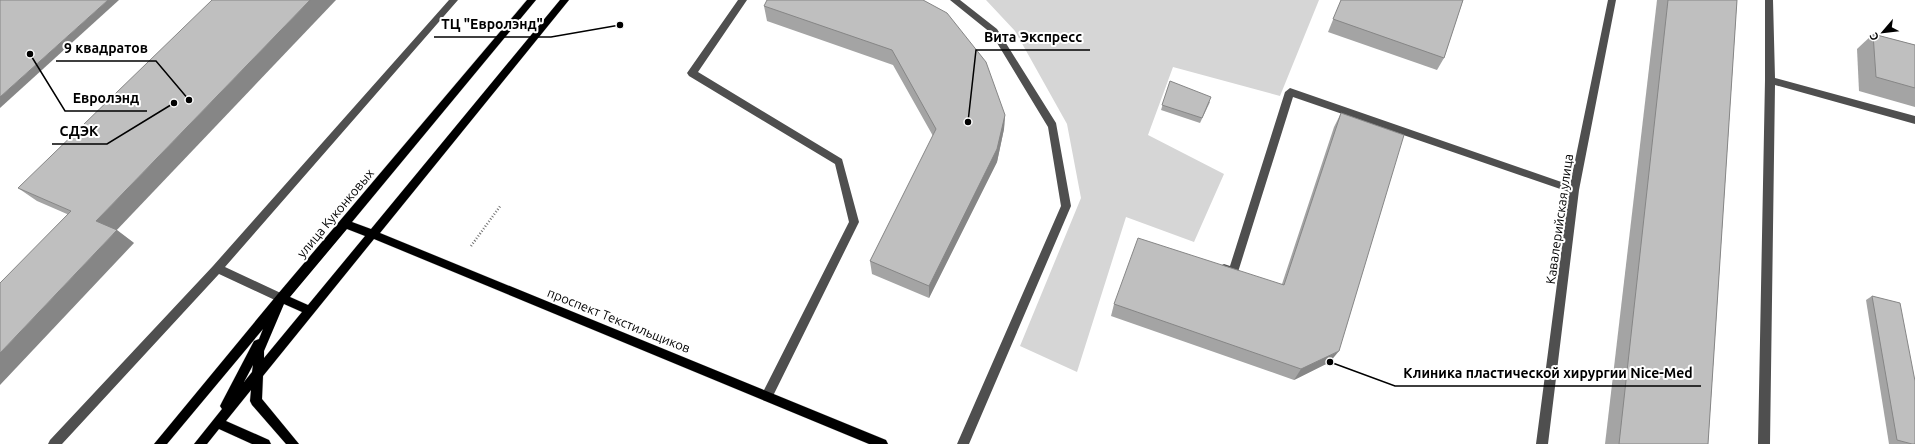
<svg xmlns="http://www.w3.org/2000/svg" width="1915" height="444" font-family="Ubuntu,sans-serif">
<style>
.green{fill:#d6d6d6}
.lines{fill:none;stroke-linecap:round;stroke-linejoin:round}
.major-casing{stroke:#dbdbdb;stroke-width:1}
.path{stroke:#717171;stroke-width:2.5;stroke-dasharray:1 2;stroke-linecap:butt}
.minor{fill:#4f4f4f;fill-rule:evenodd}
.major{fill:#000;fill-rule:evenodd}
.wall{fill:#a4a4a4}
.shaded-wall{fill:#868686}
.building{fill:#bfbfbf;stroke:#868686}
.labels{text-anchor:middle;stroke-width:4;stroke-linejoin:round;paint-order:stroke}
.street-label{font-size:13px;fill:#000;stroke:#fff}
.leader{fill:none;stroke:#000;stroke-width:1.5}
.callout-dot{fill:#000;stroke:#fff;stroke-width:1.5}
.callout-label{font-size:14px;text-anchor:middle;font-weight:bold;fill:#000;stroke:#fff;stroke-width:4;stroke-linejoin:round;paint-order:stroke}
</style>
<rect width="100%" height="100%" fill="#fff"/>
<path class="green" d="M986 0H1319L1280 96 1173 67 1148 135 1224 174 1194 242 1126 217 1077 372 1020 346 1081 198 1067 124 1015 31Z"/>
<g class="lines">
<g class="major-casing">
<path id="major" d="M527 0H536L352 222 371 229 560 0H569L380 233 886 440 888 444H869L374 239 263 376 262 399 299 444H286L252 405 250 401 251 390 226 421 269 440 271 444H252L219 429 207 444H194L222 409 220 406 222 402 254 341 259 339 263 329 167 444H154L277 295ZM347 229 365 236 308 305 290 297ZM284 304 302 312 264 358V351ZM253 365 252 372 244 382Z"/>
</g>
<path class="path" d="M471 246 501 205"/>
<g class="minor">
<path d="M449 0H458L225 267 285 295 286 298 285 301 281 303 277 301 219 274 62 444H48L50 440 213 266Z"/>
<path d="M738 0H747L698 72 842 159 859 222 771 400 767 401 763 400 762 396 763 392 849 222 835 164 689 76 687 73Z"/>
<path d="M950 0H960L997 29 1056 123 1071 206 969 444H957L1061 206 1048 127 991 33Z"/>
<path d="M1608 0H1616L1579 190 1548 444H1536L1569 192 1293 97 1238 272 1237 275 1233 277 1220 272 1219 269 1220 266 1224 264 1230 266 1285 92 1290 88 1570 185Z"/>
<path d="M1765 0H1773L1775 78 1915 116V124L1775 85 1770 444H1758L1765 80Z"/>
</g>
<use href="#major" class="major"/>
</g>
<g class="wall">
<path d="M923 0 1005 115 1004 129 997 162 929 298 872 274 870 261 933 136 893 65 767 21 764 6Z"/>
<path d="M1341 0H1463L1444 58 1437 70 1328 32Z"/>
<path d="M1657 0H1737L1708 444H1605Z"/>
<path d="M1873 34 1915 45V107L1859 91 1857 49Z"/>
<path d="M1170 81 1210 102 1200 123 1161 110Z"/>
<path d="M1341 113 1330 362 1294 380 1111 316 1114 304 1282 284 1334 127Z"/>
<path d="M18 188 116 230 134 243 37 201Z"/>
<path d="M1872 296 1915 444H1889L1866 300Z"/>
</g>
<g class="shaded-wall">
<path d="M108 0H119L0 108V97Z"/>
<path d="M310 0H336L113 234 96 221Z"/>
<path d="M1005 115 1004 129 997 162 929 298V286Z"/>
<path d="M117 230 134 243 0 385V353Z"/>
<path d="M1339 351 1330 362 1294 380 1301 369Z"/>
</g>
<g class="building">
<path d="M0 0H108L0 97Z"/>
<path d="M212 0H310L96 221 117 230 0 353V283L71 211 18 188Z"/>
<path d="M767 0H923L947 13 986 62 1005 115 997 149 929 286 870 261 936 129 892 50 764 6Z"/>
<path d="M1341 0H1463L1444 58 1333 19Z"/>
<path d="M1668 0H1737L1708 444H1619Z"/>
<path d="M1873 34 1915 45V88L1876 77Z"/>
<path d="M1170 81 1211 97 1202 118 1162 105Z"/>
<path d="M1341 113 1404 135 1339 351 1301 369 1114 304 1138 238 1284 285Z"/>
<path d="M1872 296 1900 303 1915 381V444H1912L1897 440Z"/>
</g>
<g class="labels">
<g class="street-label">
<text transform="translate(335 213) rotate(-50)" y="5">улица Куконковых</text>
<text transform="translate(1559 219) rotate(-82)" y="5">Кавалерийская улица</text>
<text transform="translate(619 320) rotate(22)" y="5">проспект Текстильщиков</text>
</g>
</g>
<path class="leader" d="M620 25L551 37H434M968 122L976 50H1090M189 100L156 61H56M30 54L65 111H147M174 103L107 144H52M1330 362L1395 386H1701"/>
<g class="callout-dot">
<circle cx="620" cy="25" r="4"/>
<circle cx="968" cy="122" r="4"/>
<circle cx="189" cy="100" r="4"/>
<circle cx="30" cy="54" r="4"/>
<circle cx="174" cy="103" r="4"/>
<circle cx="1330" cy="362" r="4"/>
</g>
<g class="callout-label">
<text x="492" y="29">ТЦ "Евролэнд"</text>
<text x="1033" y="42">Вита Экспресс</text>
<text x="106" y="53">9 квадратов</text>
<text x="106" y="103">Евролэнд</text>
<text x="79" y="136">СДЭК</text>
<text x="1548" y="378">Клиника пластической хирургии Nice-Med</text>
</g>
<g transform="translate(1883 32) rotate(242)" stroke="#ffffff" stroke-width="3" paint-order="stroke">
<path d="M0-3L7 15L0 10L-7 15Z" fill="#000000"/>
<text y="-6" font-size="11" font-weight="bold" text-anchor="middle" fill="#000000">С</text>
</g>
</svg>
